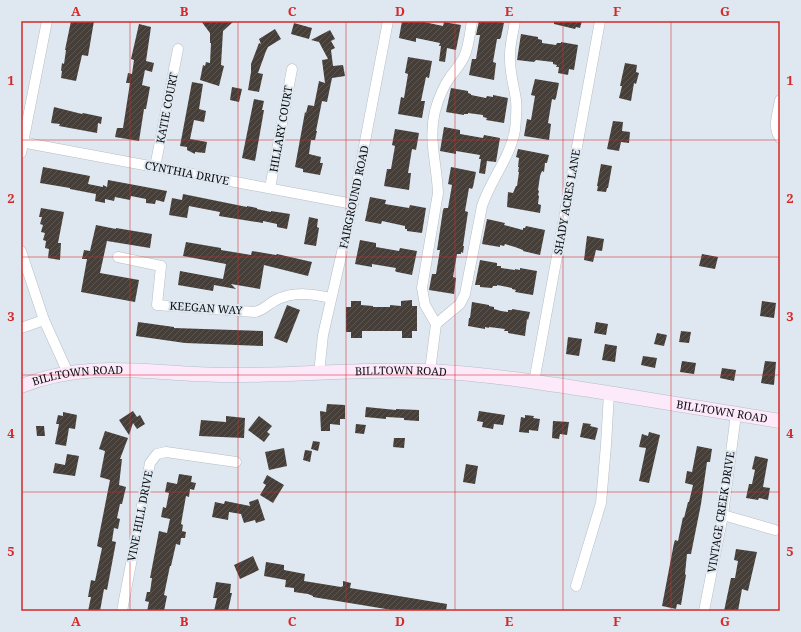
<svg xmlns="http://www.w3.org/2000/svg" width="801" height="632" font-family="'Noto Serif',serif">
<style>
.building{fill:url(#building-hatch)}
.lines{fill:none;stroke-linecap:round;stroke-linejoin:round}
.street-casing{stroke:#b5bdc5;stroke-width:11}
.secondary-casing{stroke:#b5bdc5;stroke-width:15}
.street{stroke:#fff;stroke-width:10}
.secondary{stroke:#fce9fa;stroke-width:14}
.grid{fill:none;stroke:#d62828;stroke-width:1;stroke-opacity:0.55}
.labels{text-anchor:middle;stroke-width:4;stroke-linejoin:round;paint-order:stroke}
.street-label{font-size:11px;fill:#0b0e10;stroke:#dfe8f0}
.neatline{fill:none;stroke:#d62828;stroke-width:1.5}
.grid-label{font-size:13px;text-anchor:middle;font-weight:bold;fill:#d62828}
</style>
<defs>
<pattern id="building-hatch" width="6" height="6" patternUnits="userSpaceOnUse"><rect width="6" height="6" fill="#463e39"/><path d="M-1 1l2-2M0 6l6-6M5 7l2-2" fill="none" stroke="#5c5652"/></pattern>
</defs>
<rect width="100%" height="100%" fill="#dfe8f0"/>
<g class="building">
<path d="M71 21H94L88 56 82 55 76 81 61 78 62 71H61L62 63 64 64 66 50H65Z"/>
<path d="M201 21H234L223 31 221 65 224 66 219 86 200 80 203 65 205 66 206 62 210 63 211 43H210V33Z"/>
<path d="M402 21H419L443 26 444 22 461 25 456 50 447 48 445 62 439 61 441 46H439L440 43 416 38V42L399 38Z"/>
<path d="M479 21H495L504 23 501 37 500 39H497L493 62 496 63 494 80 469 75 472 59H476L480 35H476Z"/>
<path d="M554 21H582L580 28 576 27 575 29 554 24Z"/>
<path d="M294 23 312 28 309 39 291 34Z"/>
<path d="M139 24 151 27 146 61 154 63 152 72 145 70 142 85 150 87 146 109H144L139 141 115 137 117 128H123L130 83H126L128 73 132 74 134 60 131 59Z"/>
<path d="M275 29 281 39 268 47 266 51 258 73 263 74 259 92 248 90 251 72V64L259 43 261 44 259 39Z"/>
<path d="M330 30 335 39 331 41 335 48 331 50 333 66 343 65 345 76 332 78 327 102 322 101 316 131H317L315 140H311L309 154 321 157 320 163H323L320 175 303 172V169L295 167 305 112 306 113 308 105 314 106 319 81 325 83 322 60 328 59 319 42 311 40Z"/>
<path d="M521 34 538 37V39L542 40V43L556 45 557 43H561V42L578 45 574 70 569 69 568 75 558 73 559 67H556L557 65 553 64V62L536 60 534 62 517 60Z"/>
<path d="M408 57 432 61 429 78 426 77 421 101H425L422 118 398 114 401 97 404 98 408 74 405 73Z"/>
<path d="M625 63 637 65 636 72 639 73 636 84 634 83 631 101 619 98 622 86H620Z"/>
<path d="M535 79 559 83 556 98 555 100 552 99 548 123 551 124 549 140 524 136 527 119 531 120 535 96 531 95Z"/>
<path d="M192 82 203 84 199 109 206 111 204 122 194 120 190 139 207 142 205 153 195 152V154L187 150V147L180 146Z"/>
<path d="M232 87 242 89 239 102 230 100Z"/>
<path d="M451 88 468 91V93L471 94V95L486 98 487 96 493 97V95L508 98 504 123 486 120 487 118 483 117V115L468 113V114H464V115L446 112Z"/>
<path d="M254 99 264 101 262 110H264L255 161 242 158Z"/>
<path d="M54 107 82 114 83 113 102 117 101 124 98 123 97 133 59 126 60 124 51 123Z"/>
<path d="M613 121 623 122 622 131 630 132 629 143 621 142 619 151 607 149Z"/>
<path d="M444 127 460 130V134L483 138 484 135 500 138 496 162 487 161 485 174 479 173 481 159H479L480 155 456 151V154L440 151Z"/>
<path d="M395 129 419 133 416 150 412 149 408 173H411L409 190 384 186 387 169H391L395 146 392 145Z"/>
<path d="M518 149 549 155 547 163H545L544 172 542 171 540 176 538 190 539 191 538 195 539 196 538 204 541 205 540 213 507 207 508 192 513 193 516 186H517L519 172H518L519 167H518L519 158 516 157Z"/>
<path d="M601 164 612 166 608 188H607L606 192 597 191 598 186H597Z"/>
<path d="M43 167 90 176 88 184 103 187V185L107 187 108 180 167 191 164 202 156 200 155 204 146 203V199L131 196 130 200 115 197 114 201 105 199V203L95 201 96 194 70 189V188L40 183Z"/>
<path d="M451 167 476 172 473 187 472 189 469 188 465 211 468 212 463 246H464L463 253 461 252V254H457L453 277 456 278 454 294 429 290 432 274H436L440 250H437L443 210 444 208H448L452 185 448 184Z"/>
<path d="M183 194 247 207V206L257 208V209L271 212V211L290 214 287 229 277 227V224L263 221V223L219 216 220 212 189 206 187 218 169 215 172 198 182 200Z"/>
<path d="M370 197 386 200 385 204 409 208 410 205 426 208 422 233 407 231V229H405V226L382 221 381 224 365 221Z"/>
<path d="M41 208 64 212 58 243H61L60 260 48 258 49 249 45 248 46 241 43 240 45 233 41 232 43 225 40 224 42 217H39Z"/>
<path d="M309 217 318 219 317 227 319 228 316 246 304 244Z"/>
<path d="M487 219 505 223 504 225 523 230V228H525L526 226 545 230 540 255 523 251V250L515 247 505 244 504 246 500 245V247L482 244Z"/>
<path d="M96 225 116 229V228L152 234 150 248 107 241 100 273 139 280 135 302 81 292 87 259H82L84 250 90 251Z"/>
<path d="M587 236 604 239 602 251 596 250 593 262 584 260Z"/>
<path d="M360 240 376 243V247L399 251 400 248 417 251 412 275 397 272 395 271 396 268 372 264V267L355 264Z"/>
<path d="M186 242 221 248V250L251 255 252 251 276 255 277 254 312 262 308 276 264 265 260 289 231 284 236 289 214 285 213 291 178 285 180 271 223 279 226 264 183 256Z"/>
<path d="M702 254 718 257 715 269 699 266Z"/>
<path d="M480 260 497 263V266H501V268L515 270V269L520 270V268L537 271 533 295 515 292 516 290 512 289V288L497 285V286H493L492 288 480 287V285H475Z"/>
<path d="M412 300V306H417V331H412V338H402V331H362V338H351V332H346V307H351V301H361V305L373 306V307H390V305L401 306V301Z"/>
<path d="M762 301 776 303 774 318 760 316Z"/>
<path d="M472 302 489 305V306L494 307V309L501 311 508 312V310H512V309L530 312 528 320 527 319 525 336 508 333V331H504L505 329 489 327V328L485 327V329L468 326 469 318H470Z"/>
<path d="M287 305 300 310 287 343 274 338Z"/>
<path d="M138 322 174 327V328L263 331V346L185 343 136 336Z"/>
<path d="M596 322 608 324 606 335 594 333Z"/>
<path d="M681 331 691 332 689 343 679 342Z"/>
<path d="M657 333 667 335 664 346 654 344Z"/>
<path d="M568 337 582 339 579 356 566 354Z"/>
<path d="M605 344 617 346 615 362 602 360Z"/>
<path d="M643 356 657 358 655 368 641 365Z"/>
<path d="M682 361 696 363 694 374 680 372Z"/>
<path d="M765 361 776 362 774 385 761 383Z"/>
<path d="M722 368 736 370 734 381 720 378Z"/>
<path d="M327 404 345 405V419H340V425L330 424V431H321L320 411 326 412Z"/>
<path d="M366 407 396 410V409L419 410V421L404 420V418L386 417V419L365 417Z"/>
<path d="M133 411 137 417 140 415 145 424 137 429 133 423 129 435 119 420Z"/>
<path d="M479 411 505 415 503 425 494 424 493 429 482 427 483 422 477 421Z"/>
<path d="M63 412 77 415 75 429 69 428 66 446 55 444 59 424H56L58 415 63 416Z"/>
<path d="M525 415 534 416 533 418 540 419 538 431 529 430V433L519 432 521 417 525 418Z"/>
<path d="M226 416 245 418 244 438 199 436 201 420 226 422Z"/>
<path d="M259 416 272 426 267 432 270 434 264 442 248 430Z"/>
<path d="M553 421 569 422 567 435 560 434 559 439 552 438Z"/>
<path d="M583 423 591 424 590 426 598 428 595 440 580 437Z"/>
<path d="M356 424 366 425 364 434 355 433Z"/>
<path d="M36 426H44L45 436H37Z"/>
<path d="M105 431 128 438 120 459H122L119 485 126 487 122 504H120L117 518 120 519 118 529 114 528 112 541 116 542 107 590 104 589 100 611H88L91 597H88L91 580 95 581 102 548 97 546 110 480 100 477 105 451 99 449Z"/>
<path d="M649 432 660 435 649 483 639 481 646 448 639 447 642 434 648 436Z"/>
<path d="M394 438H405L404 448 393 447Z"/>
<path d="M313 441 320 442 318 451 311 449Z"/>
<path d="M697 446 712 449 710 462H707L701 504 691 554H687L685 574 686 575 681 605 677 604 676 609 662 606 674 543 675 540 678 541 683 517 684 518 688 502H689L693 485 685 483 687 471 692 472Z"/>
<path d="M284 448 287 466 269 470 265 452Z"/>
<path d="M305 450 312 451 310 462 303 460Z"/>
<path d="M67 454 79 456 75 476 53 473 55 463 65 465Z"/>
<path d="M755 456 768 459 763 487 770 488 768 500 759 498 758 500 746 498 749 484H752L755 470 752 469Z"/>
<path d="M466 464 478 466 475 484 463 482Z"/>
<path d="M179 474 192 476 191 482 196 483 194 490 190 489 189 497 186 496 181 524 183 525 182 531 186 532 185 538H181L180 545 176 544 171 566H170L164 595 167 596 164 611H147L149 602 145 601 147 592H150L152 578H150L159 531 167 533 170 519 161 517 163 507 166 508 169 493 165 492 167 482 177 484Z"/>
<path d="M267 475 284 485 273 503 260 495 266 485 263 483Z"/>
<path d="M258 499 265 520 256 523 255 520 244 523 241 514 229 512 228 520 212 517 215 502 224 504 225 501 250 506 249 502Z"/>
<path d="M736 549 757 552 748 591 742 589 738 611H724L731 578H735L738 561 734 560Z"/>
<path d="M253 556 259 570 240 579 234 565Z"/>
<path d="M266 562 284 565V570L305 574 304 581 341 587 343 586V581L351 583 350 588 447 604 446 611H398L313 597V596L308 594 294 592V588L285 587 286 580 264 576Z"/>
<path d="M216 582 231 584 230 593H232L228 611H214L217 598H213Z"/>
</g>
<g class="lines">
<g class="street-casing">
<g id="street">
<path d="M780 100C778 112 772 128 780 138"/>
<path d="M21 142 353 204"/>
<path d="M21 153 47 21"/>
<path d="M155 167 178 49"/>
<path d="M270 188 292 69"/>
<path d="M21 251 44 320 68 373"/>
<path d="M118 257 161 266 157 305 255 312C264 310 268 304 276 300 295 291 312 294 331 298"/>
<path d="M436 324 460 304 465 294 482 206C491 179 510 158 515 130 516 120 517 110 516 100 514 86 510 74 510 60 509 47 513 34 515 21"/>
<path d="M21 328 44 320"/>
<path d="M430 371 436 324 425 305 422 288 438 193C437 165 428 139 435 111 438 100 443 87 450 77 455 71 460 65 464 57 469 46 470 33 472 21"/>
<path d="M319 373 323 335 353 204 388 21"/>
<path d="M534 382 600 21"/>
<path d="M723 515 775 530"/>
<path d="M576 586 601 503 606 445 609 393"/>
<path d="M122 611 150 463 157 454 166 452 236 462"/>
<path d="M704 611 723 515 736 414"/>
</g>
</g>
<g class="secondary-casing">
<g id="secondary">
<path id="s1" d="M21 386C93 358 153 375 226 375 294 376 362 368 430 371 487 374 545 383 602 392 661 402 721 411 780 421"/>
</g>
</g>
<use href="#street" class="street"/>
<use href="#secondary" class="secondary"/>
</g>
<path class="grid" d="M130 21V611M238 21V611M346 21V611M455 21V611M563 21V611M671 21V611M21 140H780M21 257H780M21 375H780M21 492H780"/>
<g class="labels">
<g class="street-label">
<text transform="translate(167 108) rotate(-79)" y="4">KATIE COURT</text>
<text transform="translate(281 129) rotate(-80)" y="4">HILLARY COURT</text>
<text transform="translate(187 173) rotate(11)" y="4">CYNTHIA DRIVE</text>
<text transform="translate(354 197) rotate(-78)" y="4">FAIRGROUND ROAD</text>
<text transform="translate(567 202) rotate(-80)" y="4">SHADY ACRES LANE</text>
<text transform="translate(206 308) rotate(4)" y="4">KEEGAN WAY</text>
<text dy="4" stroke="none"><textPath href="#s1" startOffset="382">BILLTOWN ROAD</textPath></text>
<text dy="4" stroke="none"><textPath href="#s1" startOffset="58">BILLTOWN ROAD</textPath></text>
<text dy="4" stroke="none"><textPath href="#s1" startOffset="706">BILLTOWN ROAD</textPath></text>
<text transform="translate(721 512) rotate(-81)" y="4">VINTAGE CREEK DRIVE</text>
<text transform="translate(140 516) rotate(-79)" y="4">VINE HILL DRIVE</text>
</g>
</g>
<rect width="801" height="632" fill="none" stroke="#dfe8f0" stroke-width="44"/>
<rect x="22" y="22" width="757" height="588" class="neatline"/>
<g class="grid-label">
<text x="76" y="16">A</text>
<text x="184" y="16">B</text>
<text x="292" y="16">C</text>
<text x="400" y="16">D</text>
<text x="509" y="16">E</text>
<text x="617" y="16">F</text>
<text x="725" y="16">G</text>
<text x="11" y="85">1</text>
<text x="790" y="85">1</text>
<text x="11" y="203">2</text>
<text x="790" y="203">2</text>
<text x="11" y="321">3</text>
<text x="790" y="321">3</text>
<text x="11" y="438">4</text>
<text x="790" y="438">4</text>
<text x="11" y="556">5</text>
<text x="790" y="556">5</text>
<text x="76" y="626">A</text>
<text x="184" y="626">B</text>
<text x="292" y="626">C</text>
<text x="400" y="626">D</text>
<text x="509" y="626">E</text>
<text x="617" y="626">F</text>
<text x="725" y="626">G</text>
</g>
</svg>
